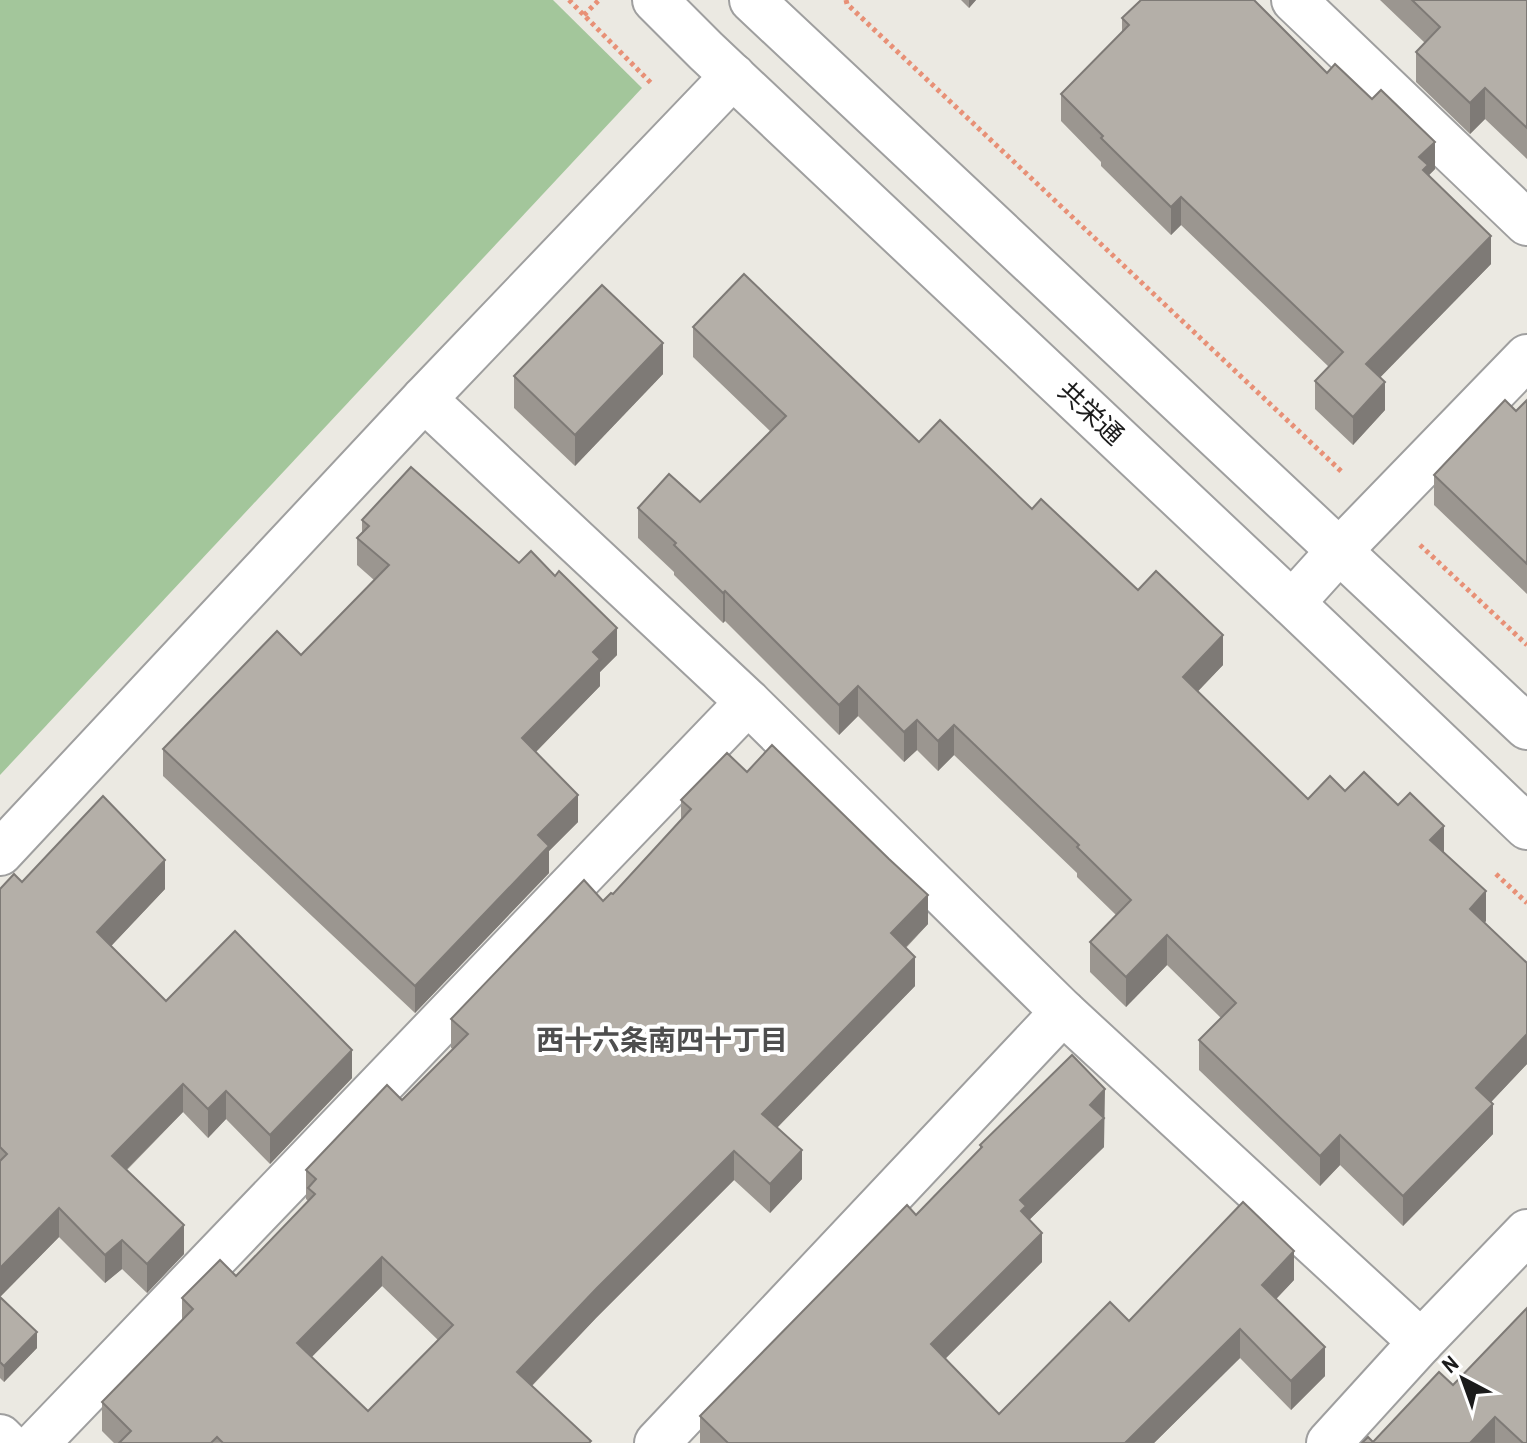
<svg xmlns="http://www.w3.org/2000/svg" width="1527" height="1443" font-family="'Archivo Narrow','Noto Sans JP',sans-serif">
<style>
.forest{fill:#a3c69b}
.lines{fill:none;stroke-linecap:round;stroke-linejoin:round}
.minor-casing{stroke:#9f9f9f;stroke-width:48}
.path{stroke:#e89076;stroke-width:5;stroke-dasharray:4 4;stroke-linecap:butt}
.minor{stroke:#fff;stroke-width:44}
.wall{fill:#9b9690;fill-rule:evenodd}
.shaded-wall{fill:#7e7a76}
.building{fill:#b4afa8;stroke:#7e7a76;stroke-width:2;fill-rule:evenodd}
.labels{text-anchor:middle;stroke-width:8;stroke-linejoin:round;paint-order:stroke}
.street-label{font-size:26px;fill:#1b1b1b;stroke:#fff}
.neighbourhood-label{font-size:28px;font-weight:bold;fill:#4e4e4e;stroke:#fff}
</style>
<rect width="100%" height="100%" fill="#ebe9e2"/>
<path class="forest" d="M0 0H553L642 88 0 775Z"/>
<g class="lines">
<g class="minor-casing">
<g id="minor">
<path d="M655 0 706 51 1292 603 1527 827"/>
<path d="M752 0 1527 727"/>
<path d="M1294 0 1527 223"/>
<path d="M424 399 748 702 1063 1012 1421 1342"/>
<path d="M1292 603 1339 551 1527 357"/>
<path d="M0 853 424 399 733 76"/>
<path d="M0 1437 6 1443"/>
<path d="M37 1443 748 702"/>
<path d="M657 1443 1063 1012"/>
<path d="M1329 1443 1421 1342 1527 1232"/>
</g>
</g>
<g class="path">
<path d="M569 0 651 83"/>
<path d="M846 0 847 4 1342 472"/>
<path d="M584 15 599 0"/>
<path d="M1420 545 1527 645"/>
<path d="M1496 874 1527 903"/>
</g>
<use href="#minor" class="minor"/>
</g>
<g class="wall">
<path d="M961 0H976L969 8Z"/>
<path d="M1380 0H1527V159L1485 119 1470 134 1416 82V52L1425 43Z"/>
<path d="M1122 18 1327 73 1435 169 1429 175 1491 264 1380 377 1385 410 1353 445 1315 409V381L1329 367 1181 225 1171 235 1101 166V162L1061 121V94L1122 32Z"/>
<path d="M693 327 919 442 1032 509 1138 590 1223 665 1198 691 1308 799 1345 791 1444 852 1486 921 1484 923 1527 963V1064L1491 1102 1493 1134 1403 1226 1340 1165 1320 1186 1199 1070V1040L1221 1018 1167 965 1126 1007 1090 972V942L1116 915 1077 877V873L954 755 938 771 917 750 904 762 858 716 839 735 725 621 723 623 674 575V572L638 538V508L700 502 771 432 693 357Z"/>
<path d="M663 374 575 466 514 408V376Z"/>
<path d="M1527 400V594L1434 505V475L1516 411Z"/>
<path d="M362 520 617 655 600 672V686L536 752 578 822 549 851V873L415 1013 163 776V749L301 655 374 580 357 565V538L362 532Z"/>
<path d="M747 772 928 924 906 948 915 986 777 1128 802 1179 770 1213 734 1180 596 1318 532 1386 591 1443H114L102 1431V1402L182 1320V1298L236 1276 308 1201 306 1199V1170L402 1100 453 1049 451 1048V1019L613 894 681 820V800ZM382 1286 438 1340 368 1411 311 1357Z"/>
<path d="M22 882 165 889 111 946 166 1001 352 1078 270 1164 226 1119 208 1138 183 1112 127 1170 184 1254 147 1293 122 1269 105 1283 59 1237 0 1297V889Z"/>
<path d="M1105 1118 1104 1120V1147L1029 1220 1042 1262 945 1359 999 1414 1129 1321 1294 1280 1276 1299 1325 1376 1291 1410 1240 1358 1154 1443H700V1416L916 1215 980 1149V1145Z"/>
<path d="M0 1297 37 1348 4 1382 0 1378Z"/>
<path d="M1453 1385 1527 1443H1362L1373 1442Z"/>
</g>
<g class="shaded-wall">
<path d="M969 0H976L969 8Z"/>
<path d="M1485 88V119L1470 134V103Z"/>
<path d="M1435 142V169L1428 176V193L1419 157Z"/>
<path d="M1181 197V225L1171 235V207Z"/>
<path d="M1491 236V264L1366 392V364Z"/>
<path d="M663 343V374L575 466V435Z"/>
<path d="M1385 382V410L1353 445V417Z"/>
<path d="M725 591V621L723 623V593Z"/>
<path d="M617 628V655L600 672V686L522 766V738L593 652Z"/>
<path d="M1223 635V665L1183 707V677Z"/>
<path d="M858 686V716L839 735V705Z"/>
<path d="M917 720V750L904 762V732Z"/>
<path d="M954 725V755L938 771V741Z"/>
<path d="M578 795V822L549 851V873L415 1013V986L538 835Z"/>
<path d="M1444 826V856L1430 840Z"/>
<path d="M165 860V889L97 961V932Z"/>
<path d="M1486 891V921L1470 939V909Z"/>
<path d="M928 895V924L891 962V933Z"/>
<path d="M1167 935V965L1126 1007V977Z"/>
<path d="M915 957V986L762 1143V1114Z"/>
<path d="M1527 1034V1064L1476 1118V1088Z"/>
<path d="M352 1050V1078L270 1164V1135Z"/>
<path d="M183 1084V1112L112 1184V1156Z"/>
<path d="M1105 1089 1104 1147 1026 1223 1021 1240 1020 1200 1090 1105Z"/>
<path d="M226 1091V1119L208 1138V1109Z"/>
<path d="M1493 1104V1134L1403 1226V1196Z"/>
<path d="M1340 1135V1165L1320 1186V1156Z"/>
<path d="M802 1150V1179L770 1213V1184Z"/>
<path d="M734 1151V1180L596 1318 517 1401V1372L596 1289Z"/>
<path d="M59 1208V1237L0 1297V1268Z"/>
<path d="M184 1225V1254L147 1293V1264Z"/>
<path d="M1042 1233V1262L931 1373V1344Z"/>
<path d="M122 1240V1269L105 1283V1255Z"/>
<path d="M1294 1251V1280L1262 1314V1285Z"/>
<path d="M382 1257V1286L297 1372V1343Z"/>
<path d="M1240 1329V1358L1154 1443H1125Z"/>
<path d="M37 1332V1348L4 1382V1366Z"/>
<path d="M1325 1347V1376L1291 1410V1381Z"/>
<path d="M1495 1417V1443H1470Z"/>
</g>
<g class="building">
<path d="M1141 0H1254L1327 73 1335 64 1372 99 1381 90 1435 142 1419 157 1428 165 1423 170 1491 236 1366 364 1385 382 1353 417 1315 381 1343 352 1181 197 1171 207 1101 138 1103 136 1061 94 1129 25 1122 18Z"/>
<path d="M1412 0H1527V128L1485 88 1470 103 1416 52 1440 27Z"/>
<path d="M744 274 919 442 940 420 1032 509 1041 499 1138 590 1156 571 1223 635 1183 677 1308 799 1330 776 1345 791 1364 772 1398 805 1410 793 1444 826 1430 840 1486 891 1470 909 1527 963V1034L1476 1088 1493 1104 1403 1196 1340 1135 1320 1156 1199 1040 1236 1003 1167 935 1126 977 1090 942 1131 900 1077 847 1079 845 954 725 938 741 917 720 904 732 858 686 839 705 725 591 723 593 674 545 676 543 638 508 669 474 700 502 786 416 693 327Z"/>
<path d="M602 285 663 343 575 435 514 376Z"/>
<path d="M1505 400 1516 411 1527 400V564L1434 475Z"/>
<path d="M411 467 519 563 531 551 555 576 559 571 617 628 593 652 600 659 522 738 578 795 538 835 549 846 415 986 163 749 277 631 301 655 389 565 357 538 369 526 362 520Z"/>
<path d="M772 745 889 859 928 895 891 933 915 957 762 1114 802 1150 770 1184 734 1151 596 1289 517 1372 591 1441 589 1443H223L217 1437 211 1443H119L131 1431 102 1402 193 1309 182 1298 220 1260 236 1276 315 1194 308 1188 316 1179 306 1170 387 1085 402 1100 468 1034 451 1019 584 880 603 901 611 893 613 894 691 809 681 800 727 753 747 772ZM382 1257 453 1325 368 1411 297 1343Z"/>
<path d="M103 796 165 860 97 932 166 1001 235 931 352 1050 270 1135 226 1091 208 1109 183 1084 112 1156 184 1225 147 1264 122 1240 105 1255 59 1208 0 1268V1161L7 1154 0 1147V889L14 874 22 882Z"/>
<path d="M1072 1055 1105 1089 1090 1105 1104 1118 1020 1200 1026 1206 1021 1211 1042 1233 931 1344 999 1414 1110 1302 1129 1321 1243 1202 1294 1251 1262 1285 1325 1347 1291 1381 1240 1329 1125 1443H728L700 1416 907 1205 916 1215 982 1147 980 1145Z"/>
<path d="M0 1297 37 1332 4 1366 0 1362Z"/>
<path d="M1527 1308V1443H1523L1495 1417 1470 1443H1362L1368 1437 1373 1442 1439 1372 1453 1385Z"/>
</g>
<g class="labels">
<g class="street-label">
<text transform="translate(1091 413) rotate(43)" y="9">共栄通</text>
</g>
<g class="neighbourhood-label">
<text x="662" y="1050">西十六条南四十丁目</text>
</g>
</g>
<g transform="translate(1463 1379) rotate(319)" stroke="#ffffff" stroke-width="6" paint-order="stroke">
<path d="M0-6L14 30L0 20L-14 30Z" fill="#1b1b1b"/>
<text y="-12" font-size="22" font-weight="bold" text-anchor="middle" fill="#1b1b1b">N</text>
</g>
</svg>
